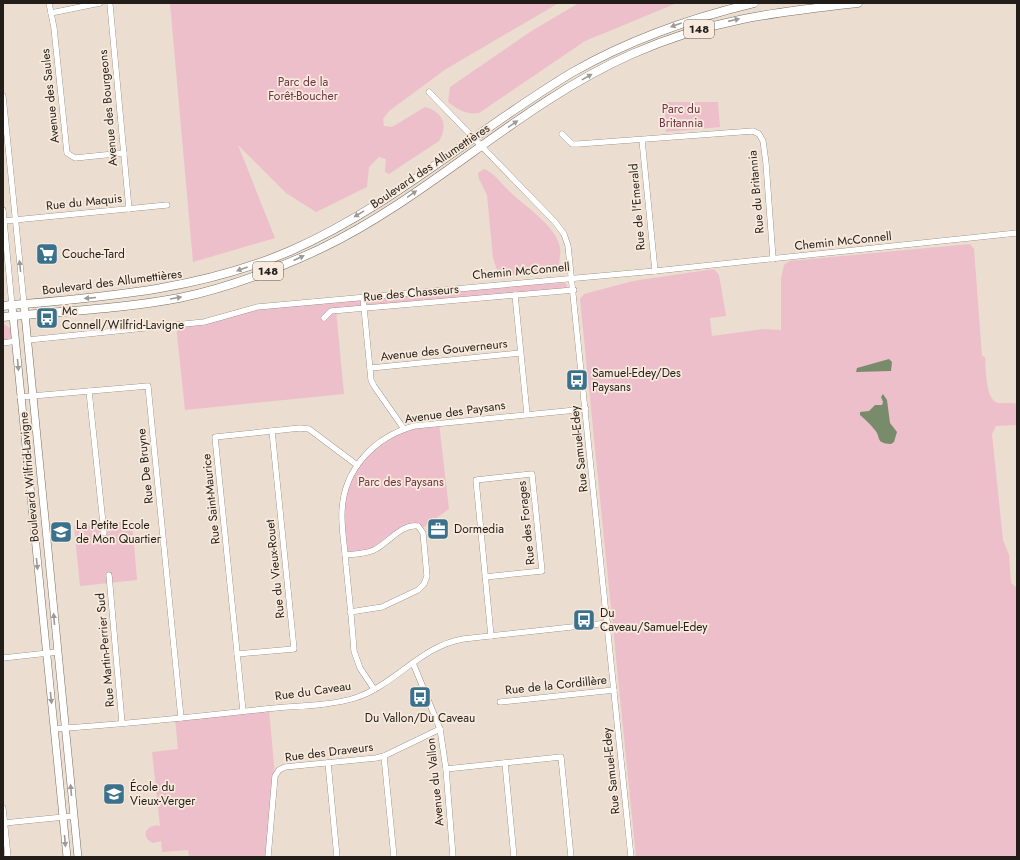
<svg xmlns="http://www.w3.org/2000/svg" width="1020" height="860" font-family="Jost,sans-serif">
<style>
.green{fill:#edbfca}
.water{fill:#788c6b}
.lines{fill:none;stroke-linecap:round;stroke-linejoin:round}
.minor-casing{stroke:#7b6f63;stroke-width:6}
.major-casing{stroke:#7b6f63;stroke-width:8}
.highway-casing{stroke:#7b6f63;stroke-width:9}
.minor{stroke:#fff;stroke-width:5.5}
.major{stroke:#fff;stroke-width:7}
.highway{stroke:#fff;stroke-width:8}
.oneway{fill:#9c9997}
.labels{text-anchor:middle;stroke-width:3.5;stroke-linejoin:round;paint-order:stroke}
.shield{fill:#f8eadc;stroke:#625a53;stroke-width:1}
.shield-label{font-size:11px;font-weight:bold;fill:#221d18}
.park-label{font-size:12px;fill:#6f3546;stroke:#f8eadc}
.street-label{font-size:12px;fill:#221d18;stroke:#f8eadc}
.poi-label{font-size:12px;fill:#221d18;stroke:#f8eadc;text-anchor:start}
</style>
<rect width="100%" height="100%" fill="#ebddcf"/>
<g class="green">
<path d="M170 3H559L446 69 389 111 383 119 384 126 392 127 425 107C442 111 449 125 439 141L389 174 385 172 386 159 379 157 369 167 367 187 316 212 286 193 238 145 275 238 193 262Z"/>
<path d="M579 3H677L585 41 479 113C467 115 458 110 448 102L450 87 533 30Z"/>
<path d="M664 102H718L720 127 666 132Z"/>
<path d="M484 169C494 173 501 183 509 191 524 206 557 226 560 248 561 254 559 261 559 266L548 274 508 275 497 270 493 258 487 195 479 179 478 173Z"/>
<path d="M970 244 974 249 982 356 985 357C986 368 985 400 998 403 1005 404 1011 402 1017 404V425L996 426 992 434 1003 540 1009 555 1011 583 1017 588V857H636L580 299 584 294 633 281 714 269 719 275 726 316 710 318 712 336 764 329 781 330V278L784 265 789 261Z"/>
<path d="M565 283 567 285 566 289 336 310 344 394 185 410 176 325 204 322 241 310 461 288Z"/>
<path d="M3 324 12 329V338L3 341Z"/>
<path d="M439 423 449 509 421 529 412 526 375 549 345 555 342 524 346 488 366 453 405 429Z"/>
<path d="M132 521 137 580 80 586 74 526Z"/>
<path d="M269 709 275 776 268 856 189 857 188 850 162 852 161 841 153 843C139 837 147 823 160 826L152 752 178 749 175 719Z"/>
</g>
<g class="water">
<path d="M889 359 892 362 891 371 856 372 857 368Z"/>
<path d="M883 394 887 400 890 423 897 432 894 442 891 444C874 443 882 437 874 429 870 424 865 419 860 415V412L869 411 875 405H882L883 402 881 397Z"/>
</g>
<g class="lines">
<g class="minor-casing">
<g id="minor">
<path d="M49 3 54 28 67 153 75 158 124 153"/>
<path d="M110 5 129 209"/>
<path d="M51 13 100 3"/>
<path d="M429 92 555 222 564 234 568 246 631 857"/>
<path d="M3 96 24 304"/>
<path d="M562 134 572 144H578L753 131 759 134 763 141 766 163 773 259"/>
<path d="M642 140 655 271"/>
<path d="M3 210 12 306"/>
<path d="M4 221 167 205"/>
<path d="M515 295 527 414"/>
<path d="M363 297 371 380 374 386 404 429"/>
<path d="M324 318 331 311 574 290"/>
<path d="M28 340 204 322 257 307 655 271 1017 233"/>
<path d="M3 343 16 341"/>
<path d="M371 368 520 353"/>
<path d="M89 391 104 533"/>
<path d="M20 397 148 386 181 718"/>
<path d="M345 555C355 554 365 554 374 550 389 543 400 524 418 526L423 533 427 576 424 584 418 590 382 607 350 612"/>
<path d="M109 575 122 723"/>
<path d="M485 577 542 571 532 474 476 480 491 636"/>
<path d="M237 654 294 649 272 431"/>
<path d="M3 658 57 652"/>
<path d="M413 663 440 729 446 769 453 857"/>
<path d="M374 689 360 668 354 651C352 622 349 594 346 565 345 547 341 529 342 511 344 468 375 437 414 426L586 409"/>
<path d="M500 702 614 690"/>
<path d="M243 711 215 437 300 428 309 429 357 465"/>
<path d="M54 729C125 724 195 717 265 709 292 706 330 706 355 698 395 685 421 646 463 639L608 623"/>
<path d="M384 756 394 857"/>
<path d="M328 763 337 857"/>
<path d="M505 763 514 857"/>
<path d="M446 769 561 757 571 857"/>
<path d="M3 808 8 857"/>
<path d="M4 823 74 816"/>
<path d="M268 857 275 776 279 770 285 767 376 758 384 756 440 729"/>
</g>
</g>
<g class="major-casing">
<g id="major">
<path d="M24 304 78 857"/>
<path d="M12 306 67 857"/>
</g>
</g>
<g class="highway-casing">
<g id="highway">
<path d="M3 306C102 297 197 291 290 251 393 206 477 129 573 72 629 40 691 18 754 3"/>
<path d="M3 317C62 311 121 309 179 298 227 288 275 270 320 249 431 196 519 104 632 54 709 20 775 12 858 3"/>
</g>
</g>
<use href="#minor" class="minor"/>
<use href="#major" class="major"/>
<use href="#highway" class="highway"/>
</g>
<defs><path id="oneway-solid" d="M-6-.8H1V-3.2L6.5 0L1 3.2V.8H-6Z"/></defs>
<g class="oneway">
<use href="#oneway-solid" transform="translate(734 20) rotate(-13)"/>
<use href="#oneway-solid" transform="translate(676 25) rotate(160)"/>
<use href="#oneway-solid" transform="translate(587 77) rotate(-29)"/>
<use href="#oneway-solid" transform="translate(513 124) rotate(-34)"/>
<use href="#oneway-solid" transform="translate(412 194) rotate(-35)"/>
<use href="#oneway-solid" transform="translate(359 214) rotate(149)"/>
<use href="#oneway-solid" transform="translate(299 258) rotate(-24)"/>
<use href="#oneway-solid" transform="translate(20 266) rotate(-96)"/>
<use href="#oneway-solid" transform="translate(242 269) rotate(160)"/>
<use href="#oneway-solid" transform="translate(90 298) rotate(175)"/>
<use href="#oneway-solid" transform="translate(176 298) rotate(-10)"/>
<use href="#oneway-solid" transform="translate(18 365) rotate(85)"/>
<use href="#oneway-solid" transform="translate(37 564) rotate(84)"/>
<use href="#oneway-solid" transform="translate(54 619) rotate(-95)"/>
<use href="#oneway-solid" transform="translate(51 698) rotate(84)"/>
<use href="#oneway-solid" transform="translate(71 790) rotate(-95)"/>
<use href="#oneway-solid" transform="translate(65 841) rotate(85)"/>
</g>
<defs>
<g id="supermarket-square" transform="scale(1.15)"><rect x="-9" y="-9" width="18" height="18" rx="4" fill="#3a718c" stroke="#f8eadc"/><path d="M-6-5.5h2.5l.6 2H6L4.5 2H-2.5L-4.4-4H-6ZM-1.5 3.2a1.3 1.3 0 1 0 .1 0ZM3 3.2a1.3 1.3 0 1 0 .1 0Z" fill="#fff"/></g>
<g id="bus-square" transform="scale(1.15)"><rect x="-9" y="-9" width="18" height="18" rx="4" fill="#3a718c" stroke="#f8eadc"/><path d="M-5-6H5V4H4V6H2V4H-2V6H-4V4H-5ZM-3.5-4V0h7V-4ZM-3.5 1.2v1.5H-2V1.2ZM2 1.2v1.5H3.5V1.2Z" fill="#fff"/></g>
<g id="office-square" transform="scale(1.15)"><rect x="-9" y="-9" width="18" height="18" rx="4" fill="#3a718c" stroke="#f8eadc"/><path d="M-6-3h4V-5.5h4V-3h4V5H-6ZM-1-4.5V-3h2v-1.5ZM-6 0V1H6V0Z" fill="#fff"/></g>
<g id="school-square" transform="scale(1.15)"><rect x="-9" y="-9" width="18" height="18" rx="4" fill="#3a718c" stroke="#f8eadc"/><path d="M0-5L7-2L0 1L-7-2ZM-4 1L0 2.5L4 1V4Q0 6-4 4Z" fill="#fff"/></g>
</defs>
<g fill-rule="evenodd">
<use href="#supermarket-square" x="47" y="254"/>
<use href="#bus-square" x="47" y="318"/>
<use href="#bus-square" x="577" y="380"/>
<use href="#office-square" x="438" y="529"/>
<use href="#school-square" x="61" y="532"/>
<use href="#bus-square" x="584" y="620"/>
<use href="#bus-square" x="420" y="697"/>
<use href="#school-square" x="114" y="794"/>
</g>
<g class="labels">
<g class="shield">
<rect x="684" y="20" width="30" height="18" rx="3"/>
<rect x="253" y="262" width="30" height="18" rx="3"/>
</g>
<g class="shield-label">
<text x="699" y="33">148</text>
<text x="268" y="275">148</text>
</g>
<g class="park-label">
<text x="303" y="86">Parc de la<tspan x="303" dy="14">Forêt-Boucher</tspan></text>
<text x="681" y="113">Parc du<tspan x="681" dy="14">Britannia</tspan></text>
<text x="401" y="486">Parc des Paysans</text>
</g>
<g class="street-label">
<text transform="translate(50 96) rotate(-96)" y="4">Avenue des Saules</text>
<text transform="translate(108 108) rotate(-95)" y="4">Avenue des Bourgeons</text>
<text transform="translate(430 166) rotate(-34)" y="4">Boulevard des Allumettières</text>
<text transform="translate(756 192) rotate(-95)" y="4">Rue du Britannia</text>
<text transform="translate(84 202) rotate(-6)" y="4">Rue du Maquis</text>
<text transform="translate(637 207) rotate(-95)" y="4">Rue de l'Emerald</text>
<text transform="translate(843 241) rotate(-6)" y="4">Chemin McConnell</text>
<text transform="translate(521 271) rotate(-5)" y="4">Chemin McConnell</text>
<text transform="translate(112 282) rotate(-7)" y="4">Boulevard des Allumettières</text>
<text transform="translate(411 293) rotate(-5)" y="4">Rue des Chasseurs</text>
<text transform="translate(444 350) rotate(-6)" y="4">Avenue des Gouverneurs</text>
<text transform="translate(455 412) rotate(-8)" y="4">Avenue des Paysans</text>
<text transform="translate(579 449) rotate(-96)" y="4">Rue Samuel-Edey</text>
<text transform="translate(145 466) rotate(-96)" y="4">Rue De Bruyne</text>
<text transform="translate(29 477) rotate(-95)" y="4">Boulevard Wilfrid-Lavigne</text>
<text transform="translate(211 499) rotate(-96)" y="4">Rue Saint-Maurice</text>
<text transform="translate(526 523) rotate(-96)" y="4">Rue des Forages</text>
<text transform="translate(275 569) rotate(-96)" y="4">Rue du Vieux-Rouet</text>
<text transform="translate(105 650) rotate(-95)" y="4">Rue Martin-Perrier Sud</text>
<text transform="translate(556 685) rotate(-6)" y="4">Rue de la Cordillère</text>
<text transform="translate(313 691) rotate(-8)" y="4">Rue du Caveau</text>
<text transform="translate(329 752) rotate(-7)" y="4">Rue des Draveurs</text>
<text transform="translate(611 771) rotate(-96)" y="4">Rue Samuel-Edey</text>
<text transform="translate(435 782) rotate(-96)" y="4">Avenue du Vallon</text>
</g>
<g class="poi-label">
<text x="62" y="258">Couche-Tard</text>
<text x="62" y="315">Mc<tspan x="62" dy="14">Connell/Wilfrid-Lavigne</tspan></text>
<text x="592" y="377">Samuel-Edey/Des<tspan x="592" dy="14">Paysans</tspan></text>
<text x="76" y="529">La Petite Ecole<tspan x="76" dy="14">de Mon Quartier</tspan></text>
<text x="454" y="533">Dormedia</text>
<text x="600" y="617">Du<tspan x="600" dy="14">Caveau/Samuel-Edey</tspan></text>
<text x="420" y="722" text-anchor="middle">Du Vallon/Du Caveau</text>
<text x="130" y="791">École du<tspan x="130" dy="14">Vieux-Verger</tspan></text>
</g>
</g>
<rect width="1020" height="860" fill="none" stroke="#221d18" stroke-width="8"/>
</svg>
